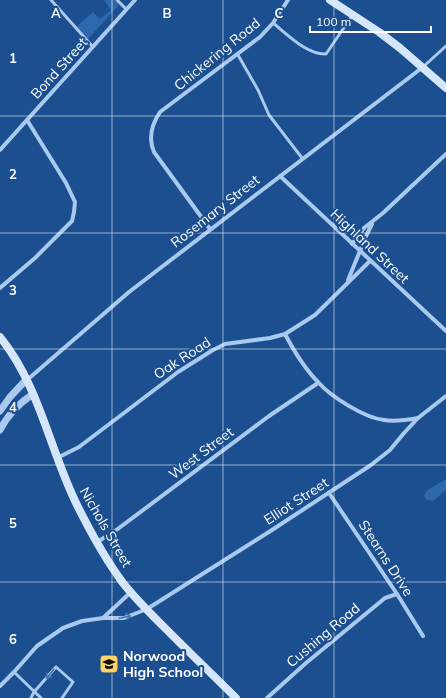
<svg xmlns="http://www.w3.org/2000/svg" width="446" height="698" font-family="Mulish,sans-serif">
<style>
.green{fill:#2e69ad}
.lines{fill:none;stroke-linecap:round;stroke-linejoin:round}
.service{stroke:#a9c9ee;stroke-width:3}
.minor{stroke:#a9c9ee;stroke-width:4}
.tertiary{stroke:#a9c9ee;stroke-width:7}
.secondary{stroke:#d6e6fa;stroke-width:8}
.oneway{stroke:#4674ac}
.grid{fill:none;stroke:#fff;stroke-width:1;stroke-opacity:0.55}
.labels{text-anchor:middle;stroke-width:4;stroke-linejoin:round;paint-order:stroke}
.street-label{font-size:14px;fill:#fff;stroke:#1b4f8f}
.poi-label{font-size:14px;font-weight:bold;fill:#fff;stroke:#1b4f8f;text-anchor:start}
.grid-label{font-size:13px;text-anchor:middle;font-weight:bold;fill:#fff;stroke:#1b4f8f;stroke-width:4;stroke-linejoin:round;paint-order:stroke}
</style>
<rect width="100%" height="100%" fill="#1b4f8f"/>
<g class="green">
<path d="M104 0H114L119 5 88 39 76 27 93 12 100 19 111 10Z"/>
<path d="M446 479V490L433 501 427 500 424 496 426 491Z"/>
</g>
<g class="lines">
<g class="service">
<path d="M51 0 93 47"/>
<path d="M117 0 126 9"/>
<path d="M273 23C287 34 307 55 326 54L352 16"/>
<path d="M238 55 258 90 269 115 302 158"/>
<path d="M423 67 446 46"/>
<path d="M14 672 41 698"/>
<path d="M31 698 34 692 56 667 73 682 62 698"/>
</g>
<g class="minor">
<path d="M0 150 135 0"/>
<path d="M280 176 446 331"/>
<path d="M210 229 154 152C148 138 152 124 160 112L260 37 273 23 288 0"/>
<path d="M352 244 364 228 383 213 446 154"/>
<path d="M348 280 367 234 372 224"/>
<path d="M0 288 35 258 72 221 74 212 75 202 66 183 27 120"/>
<path d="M285 334C294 351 304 368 318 382 331 397 365 418 384 420 396 422 407 420 418 418"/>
<path d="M27 380 129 292 423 67"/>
<path d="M57 458 79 447 178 372 213 350 225 344 270 338 285 334 315 315 370 261"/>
<path d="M329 493 397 594 423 636"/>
<path d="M97 542 115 531 269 416 318 383"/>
<path d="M103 618 131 592"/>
<path d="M0 686 14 672 37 646 63 628 82 621 103 618H124L147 609 272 530 371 465 390 450 404 433 418 418 446 396"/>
<path d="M267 698 306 663 385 598 397 594"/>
</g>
<g class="tertiary">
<path d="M0 411 10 397 26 380"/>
<path d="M0 430C8 414 18 404 33 394"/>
</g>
<g class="secondary">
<path d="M330 0 379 32 400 48 446 88"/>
<path d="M0 337C40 386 50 452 78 507 91 533 106 560 123 583 138 602 156 619 173 636 194 657 215 677 236 698"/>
</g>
</g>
<defs><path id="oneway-shaft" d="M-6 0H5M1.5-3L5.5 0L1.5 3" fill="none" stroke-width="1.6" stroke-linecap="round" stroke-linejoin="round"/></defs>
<g class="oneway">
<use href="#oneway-shaft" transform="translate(125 617) rotate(-12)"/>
<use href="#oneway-shaft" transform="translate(50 674) rotate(131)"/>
</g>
<path class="grid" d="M112 0V698M223 0V698M334 0V698M0 116H446M0 233H446M0 349H446M0 465H446M0 582H446"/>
<defs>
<g id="school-square" transform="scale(1)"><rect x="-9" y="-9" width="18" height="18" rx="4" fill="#ffd166" stroke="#1b4f8f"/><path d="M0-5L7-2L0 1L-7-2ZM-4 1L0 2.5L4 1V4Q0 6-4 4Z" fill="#111"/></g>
</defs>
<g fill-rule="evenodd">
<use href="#school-square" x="109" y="664"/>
</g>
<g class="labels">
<g class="street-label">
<text transform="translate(217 54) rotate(-39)" y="5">Chickering Road</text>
<text transform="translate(59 68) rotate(-48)" y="5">Bond Street</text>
<text transform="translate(215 211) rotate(-38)" y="5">Rosemary Street</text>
<text transform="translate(370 246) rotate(43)" y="5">Highland Street</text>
<text transform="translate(182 358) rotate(-33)" y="5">Oak Road</text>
<text transform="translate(201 453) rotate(-37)" y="5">West Street</text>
<text transform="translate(296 501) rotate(-33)" y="5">Elliot Street</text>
<text transform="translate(106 527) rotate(60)" y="5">Nichols Street</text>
<text transform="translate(386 558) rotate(57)" y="5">Stearns Drive</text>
<text transform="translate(323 635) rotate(-40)" y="5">Cushing Road</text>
</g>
<g class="poi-label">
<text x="123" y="661">Norwood<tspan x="123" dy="16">High School</tspan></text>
</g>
</g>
<g class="grid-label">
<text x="56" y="18">A</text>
<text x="167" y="18">B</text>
<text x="279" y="18">C</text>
<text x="13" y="63">1</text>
<text x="13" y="179">2</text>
<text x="13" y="295">3</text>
<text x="13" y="412">4</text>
<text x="13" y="528">5</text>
<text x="13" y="644">6</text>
</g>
<path d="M310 26v6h121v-6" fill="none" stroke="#ffffff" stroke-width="2"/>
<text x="316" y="26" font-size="12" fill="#ffffff" stroke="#1b4f8f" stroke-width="3" paint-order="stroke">100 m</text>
</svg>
